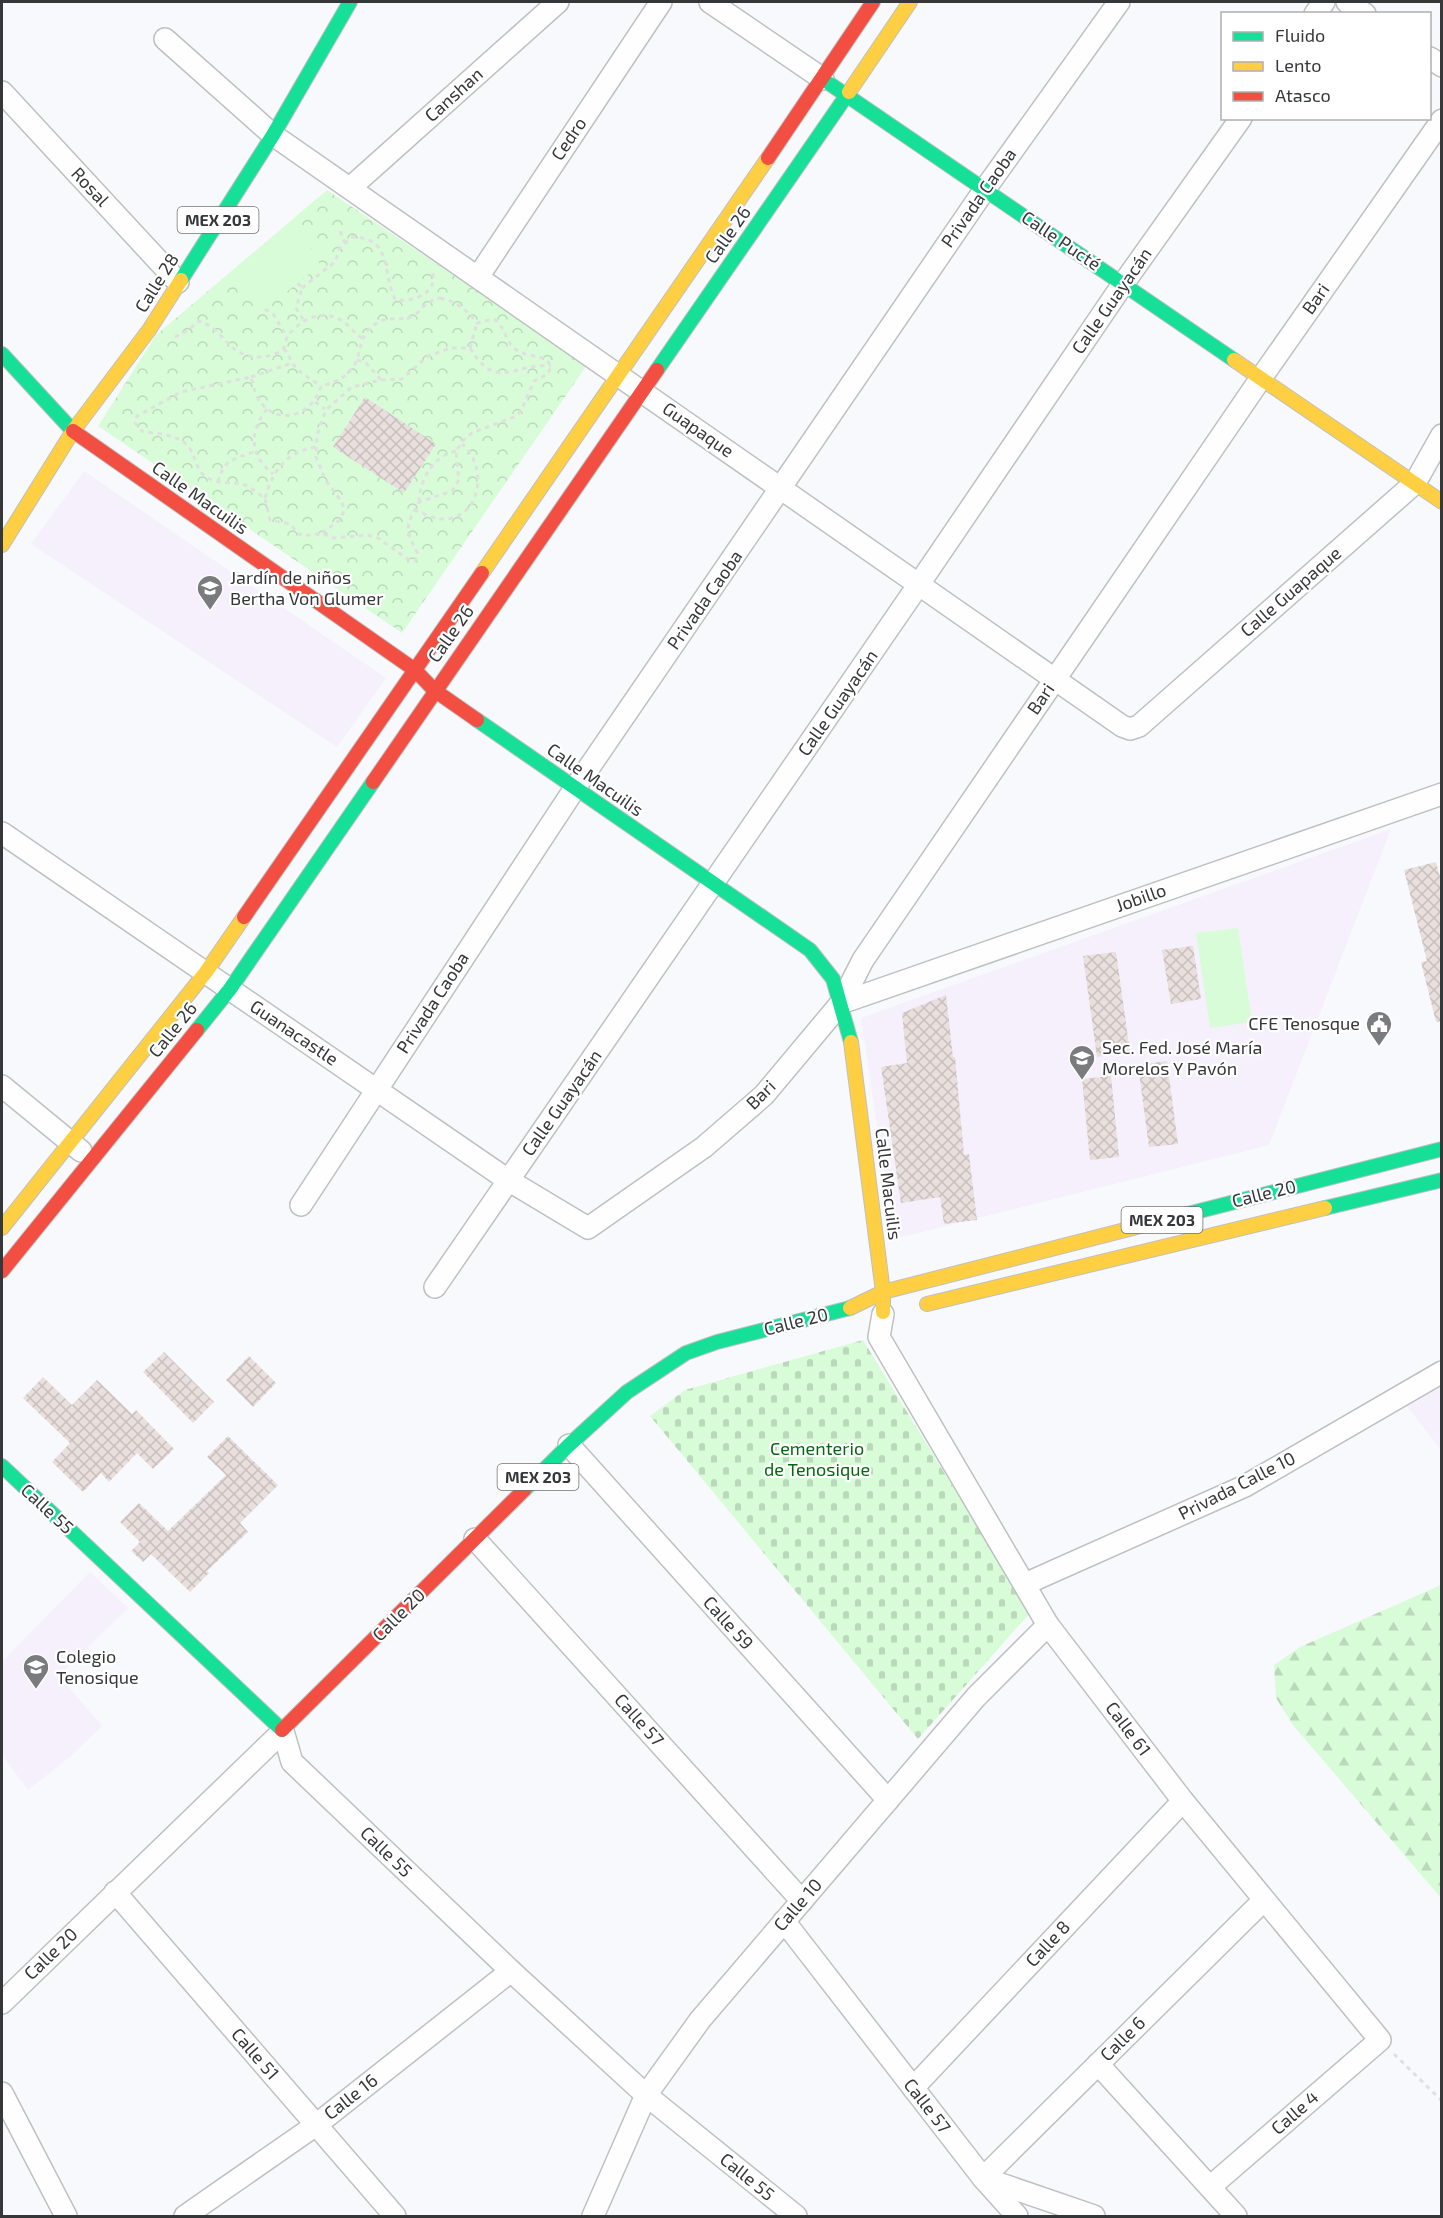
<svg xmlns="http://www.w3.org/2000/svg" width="1443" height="2218" font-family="'Exo 2',sans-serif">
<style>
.education{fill:#f6f0fd}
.forest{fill:url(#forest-firs)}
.cemetery{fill:url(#cemetery-stones)}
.park{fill:url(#park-crowns)}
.pitch{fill:#d8fcd8}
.building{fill:url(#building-cross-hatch)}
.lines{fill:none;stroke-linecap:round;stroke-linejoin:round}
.street-casing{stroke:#bfc0c2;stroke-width:24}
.fast-casing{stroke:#bfc0c2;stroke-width:16}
.slow-casing{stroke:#bfc0c2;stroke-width:16}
.jam-casing{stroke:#bfc0c2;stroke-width:16}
.path{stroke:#e0e0e1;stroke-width:3;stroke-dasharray:4.5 4.5;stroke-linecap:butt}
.street{stroke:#fefeff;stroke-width:21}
.fast{stroke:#16e098;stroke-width:14}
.slow{stroke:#ffcf43;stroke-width:14}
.jam{stroke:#f24e42;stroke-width:14}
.labels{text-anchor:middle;stroke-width:4.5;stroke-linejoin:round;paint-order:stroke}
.shield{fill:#fff;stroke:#727374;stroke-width:1.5}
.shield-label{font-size:16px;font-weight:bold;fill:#363739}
.street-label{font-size:18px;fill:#363739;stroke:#fff}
.poi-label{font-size:18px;fill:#363739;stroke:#fff;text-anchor:start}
.park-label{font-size:18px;fill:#03680e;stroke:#fff}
</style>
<defs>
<pattern id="forest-firs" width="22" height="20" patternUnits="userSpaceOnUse" patternTransform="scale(1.5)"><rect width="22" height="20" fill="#d8fcd8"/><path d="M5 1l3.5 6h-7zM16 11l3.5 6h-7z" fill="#bad9ba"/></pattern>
<pattern id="cemetery-stones" width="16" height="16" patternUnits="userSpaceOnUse" patternTransform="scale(1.5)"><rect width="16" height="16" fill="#d8fcd8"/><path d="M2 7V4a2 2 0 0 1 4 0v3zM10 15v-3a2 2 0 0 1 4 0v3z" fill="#bad9ba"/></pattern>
<pattern id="park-crowns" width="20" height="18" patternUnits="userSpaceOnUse" patternTransform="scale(1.5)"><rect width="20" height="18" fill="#d8fcd8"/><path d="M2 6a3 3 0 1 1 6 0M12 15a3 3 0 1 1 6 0" fill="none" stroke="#bad9ba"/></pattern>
<pattern id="building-cross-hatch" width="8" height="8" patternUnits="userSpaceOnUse" patternTransform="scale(1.5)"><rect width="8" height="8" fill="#e9dfdd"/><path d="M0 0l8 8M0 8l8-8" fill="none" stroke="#c8c0be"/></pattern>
</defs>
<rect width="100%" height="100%" fill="#f8f9fc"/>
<g class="education">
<path d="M84 471 386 678 337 747 31 544Z"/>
<path d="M1391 829 1269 1145 894 1239 861 1018Z"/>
<path d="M1441 1386V1450L1407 1406Z"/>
<path d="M90 1572 128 1608 59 1676 102 1726 72 1755 28 1790 2 1755V1662Z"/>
</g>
<path class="forest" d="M1441 1585V1898L1293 1725 1276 1698 1274 1665 1300 1647Z"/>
<path class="cemetery" d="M863 1340 1030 1613 918 1739 650 1416 685 1390Z"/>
<path class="park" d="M327 190 587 365 402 633 98 426 156 335Z"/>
<g class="pitch">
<path d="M291 231 297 232 319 258V266L265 309 259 307 238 280 239 273Z"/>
<path d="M1238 928 1252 1022 1210 1028 1196 933Z"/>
</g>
<g class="building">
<path d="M365 397 436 444 404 493 333 447Z"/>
<path d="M1436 862 1442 884V1021L1436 1022 1421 962 1427 961 1404 870Z"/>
<path d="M1193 946 1201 999 1171 1004 1162 950Z"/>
<path d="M1116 952 1130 1052 1097 1057 1083 956Z"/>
<path d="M946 995 953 1057H955L964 1155 969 1154 977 1220 944 1224 940 1197 901 1203 881 1067 907 1063 902 1013Z"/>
<path d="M1167 1061 1178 1144 1149 1147 1138 1065Z"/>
<path d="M1111 1076 1119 1157 1090 1160 1082 1079Z"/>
<path d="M164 1352 214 1402 193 1423 143 1372Z"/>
<path d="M249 1356 276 1383 253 1407 226 1380Z"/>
<path d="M43 1377 72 1405 97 1380 132 1414 136 1410 174 1449 153 1469 137 1453 109 1482 101 1473 83 1492 52 1462 70 1443 23 1398Z"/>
<path d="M228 1436 278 1485 240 1523 248 1532 207 1571 209 1573 190 1592 151 1554 143 1562 131 1551 140 1542 120 1522 139 1503 168 1531 226 1475 207 1457Z"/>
</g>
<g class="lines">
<g class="street-casing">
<g id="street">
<path d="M710 2 823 79"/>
<path d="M1347 2 1365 14"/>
<path d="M1315 14 1324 2"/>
<path d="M165 39 273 135 1122 726 1130 729 1139 726 1415 483 1442 435"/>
<path d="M1430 58 1442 66"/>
<path d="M2 92 178 282"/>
<path d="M350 188 558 2"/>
<path d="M478 277 661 2"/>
<path d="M2 833 508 1180 588 1228 704 1147 764 1095 841 1003 863 960 1261 378 1442 120"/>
<path d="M841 1003 1442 794"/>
<path d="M2 1086 81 1151"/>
<path d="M301 1205 575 788 985 189 1119 2"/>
<path d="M435 1287 919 584 1123 284 1241 118"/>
<path d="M883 1314 879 1337 1048 1625 1183 1801 1380 2040 1210 2187"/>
<path d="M569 1445 888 1800"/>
<path d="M475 1539 802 1901"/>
<path d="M1025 1584 1245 1486 1442 1372"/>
<path d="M115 1892 395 2216"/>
<path d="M784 1921 983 2178 1017 2216"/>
<path d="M2 2003 283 1731 292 1762 511 1971 646 2095 796 2216"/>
<path d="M1098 2064 1236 2216"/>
<path d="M913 2088 1183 1801"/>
<path d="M2 2093 66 2216"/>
<path d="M983 2178 1264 1900"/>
<path d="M986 2179 1094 2216"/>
<path d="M185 2216 316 2125 511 1971"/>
<path d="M593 2216 646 2095 700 2020 976 1697 1048 1625"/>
</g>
</g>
<g class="fast-casing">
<g id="fast">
<path d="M830 84 1234 360"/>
<path d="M181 280 273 135 350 2"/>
<path d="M2 354 73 431"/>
<path d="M657 370 849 92"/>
<path d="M477 720 810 950 833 979 851 1042"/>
<path d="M197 1030 230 989 373 782"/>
<path d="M1325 1208 1442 1180"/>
<path d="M1164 1220 1442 1149"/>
<path d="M2 1466 282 1730"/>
<path d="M524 1490 569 1445 627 1392 686 1353 717 1342 850 1308"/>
</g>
</g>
<g class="slow-casing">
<g id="slow">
<path d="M849 92 910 2"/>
<path d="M1234 360 1442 502"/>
<path d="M2 545 73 431 149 330 181 280"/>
<path d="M482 573 768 158"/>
<path d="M851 1042 883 1292V1312"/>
<path d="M2 1228 206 972 244 917"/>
<path d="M927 1304 1325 1208"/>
<path d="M850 1308 883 1292 1164 1220"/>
</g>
</g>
<g class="jam-casing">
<g id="jam">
<path d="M768 158 873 2"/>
<path d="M73 431 415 670 434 690 477 720"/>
<path d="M373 782 657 370"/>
<path d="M244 917 482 573"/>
<path d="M2 1271 197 1030"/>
<path d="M282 1730 524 1490"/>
</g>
</g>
<g class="path">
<path d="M340 231 345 243"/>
<path d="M298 283 302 288 296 308 304 321"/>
<path d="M302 288 335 262 340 248 352 237C393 237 382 273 395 299 406 303 427 297 432 285 433 281 433 275 433 270"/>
<path d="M440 298C456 301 467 310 477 323L493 319C505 325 504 338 513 347 522 356 534 355 546 359L551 366 548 374 534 381 521 411 514 417 474 432 466 437 456 451 459 480 452 491 419 502C405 527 405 529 418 554L415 561 409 560 378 538 368 535 333 538 322 533 304 536 299 534 290 524 270 520 265 498C258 494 252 488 245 485 233 481 220 485 208 478 194 471 197 454 186 444 176 434 155 434 142 431L135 423 137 416 181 392 251 377C253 385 255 394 259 400 278 428 313 415 321 386 337 382 351 376 357 359 361 348 361 338 369 329 387 312 400 323 413 316 425 308 422 303 440 298Z"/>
<path d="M265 309 274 315 287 337"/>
<path d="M175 337 187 331 199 321C226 329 226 358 262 357 269 356 278 354 283 349 286 345 285 340 288 336 300 319 322 309 341 320 349 325 354 333 362 338"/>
<path d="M284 348 296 369 321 386"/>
<path d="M470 348 477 323"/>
<path d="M357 360 366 363 381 380"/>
<path d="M251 377 292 363"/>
<path d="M315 402 325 409"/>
<path d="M267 409C249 432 249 455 273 474"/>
<path d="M218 482C224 457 235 460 256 451"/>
<path d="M265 498C273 470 286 452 316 447"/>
<path d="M419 502C420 479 433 456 456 451"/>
<path d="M414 510C423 513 433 519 442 519 481 520 489 467 462 444"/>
<path d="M322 533 340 520 344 511 342 502 326 481 316 457 317 435 326 410 352 387 381 380 402 379 428 356 451 348H470C497 393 514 362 551 366"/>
<path d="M1394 2054 1442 2101"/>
</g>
<use href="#street" class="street"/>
<use href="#fast" class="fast"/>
<use href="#slow" class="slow"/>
<use href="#jam" class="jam"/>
</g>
<defs>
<g id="school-pin" transform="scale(1.35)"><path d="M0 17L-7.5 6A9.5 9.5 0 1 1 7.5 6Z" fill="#7a7b7d" stroke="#fff"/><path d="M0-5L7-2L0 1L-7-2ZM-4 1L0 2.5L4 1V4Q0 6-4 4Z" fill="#fff"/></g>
<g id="civic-pin" transform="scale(1.35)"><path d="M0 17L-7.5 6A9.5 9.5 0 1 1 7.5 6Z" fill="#7a7b7d" stroke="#fff"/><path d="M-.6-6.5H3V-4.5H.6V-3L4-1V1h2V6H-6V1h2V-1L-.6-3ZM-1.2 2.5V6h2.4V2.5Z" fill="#fff"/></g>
</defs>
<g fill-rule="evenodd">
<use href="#school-pin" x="210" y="588"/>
<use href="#civic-pin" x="1379" y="1024"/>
<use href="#school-pin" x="1082" y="1058"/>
<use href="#school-pin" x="36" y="1667"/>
</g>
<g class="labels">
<g class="shield">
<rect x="177.5" y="207" width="81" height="26" rx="4.5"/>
<rect x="1121.5" y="1207" width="81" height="26" rx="4.5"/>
<rect x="497.5" y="1464" width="81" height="26" rx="4.5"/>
</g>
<g class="shield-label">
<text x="218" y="226">MEX 203</text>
<text x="1162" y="1226">MEX 203</text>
<text x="538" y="1483">MEX 203</text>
</g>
<g class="street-label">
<text transform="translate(454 95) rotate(-42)" y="6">Canshan</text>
<text transform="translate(569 139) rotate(-56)" y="6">Cedro</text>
<text transform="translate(90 187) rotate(47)" y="6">Rosal</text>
<text transform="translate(979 198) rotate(-55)" y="6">Privada Caoba</text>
<text transform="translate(728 235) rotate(-55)" y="6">Calle 26</text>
<text transform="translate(1061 241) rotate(34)" y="6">Calle Pucté</text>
<text transform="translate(157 283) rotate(-58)" y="6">Calle 28</text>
<text transform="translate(1316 299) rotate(-55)" y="6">Bari</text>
<text transform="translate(1112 301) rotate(-55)" y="6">Calle Guayacán</text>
<text transform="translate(698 430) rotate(35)" y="6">Guapaque</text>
<text transform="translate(200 498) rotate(35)" y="6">Calle Macuilis</text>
<text transform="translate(1291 592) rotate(-41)" y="6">Calle Guapaque</text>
<text transform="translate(705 600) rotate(-55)" y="6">Privada Caoba</text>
<text transform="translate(451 634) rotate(-55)" y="6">Calle 26</text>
<text transform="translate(1041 699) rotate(-56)" y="6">Bari</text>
<text transform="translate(838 703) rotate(-55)" y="6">Calle Guayacán</text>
<text transform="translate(595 780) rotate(35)" y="6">Calle Macuilis</text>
<text transform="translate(1141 898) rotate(-19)" y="6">Jobillo</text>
<text transform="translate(433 1003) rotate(-57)" y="6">Privada Caoba</text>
<text transform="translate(173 1030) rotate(-51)" y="6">Calle 26</text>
<text transform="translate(294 1033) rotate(34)" y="6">Guanacastle</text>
<text transform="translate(761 1095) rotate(-45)" y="6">Bari</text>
<text transform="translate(562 1103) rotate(-55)" y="6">Calle Guayacán</text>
<text transform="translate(888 1184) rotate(83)" y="6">Calle Macuilis</text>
<text transform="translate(1264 1194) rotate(-14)" y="6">Calle 20</text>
<text transform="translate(796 1322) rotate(-14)" y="6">Calle 20</text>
<text transform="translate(1237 1486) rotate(-27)" y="6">Privada Calle 10</text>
<text transform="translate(47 1509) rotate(43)" y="6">Calle 55</text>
<text transform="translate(399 1615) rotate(-45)" y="6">Calle 20</text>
<text transform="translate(728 1623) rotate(48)" y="6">Calle 59</text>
<text transform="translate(639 1720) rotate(48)" y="6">Calle 57</text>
<text transform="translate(1128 1729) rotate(53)" y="6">Calle 61</text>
<text transform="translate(386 1852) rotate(44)" y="6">Calle 55</text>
<text transform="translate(798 1905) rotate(-49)" y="6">Calle 10</text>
<text transform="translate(1048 1944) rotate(-47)" y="6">Calle 8</text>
<text transform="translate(51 1954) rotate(-44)" y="6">Calle 20</text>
<text transform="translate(1123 2039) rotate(-45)" y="6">Calle 6</text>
<text transform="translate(255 2054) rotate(49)" y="6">Calle 51</text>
<text transform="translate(351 2097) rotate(-38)" y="6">Calle 16</text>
<text transform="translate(927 2106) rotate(52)" y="6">Calle 57</text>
<text transform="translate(1295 2113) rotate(-41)" y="6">Calle 4</text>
<text transform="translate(747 2177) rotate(39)" y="6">Calle 55</text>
</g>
<g class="poi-label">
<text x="230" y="584">Jardín de niños<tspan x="230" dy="21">Bertha Von Glumer</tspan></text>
<text x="1360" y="1030" text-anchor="end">CFE Tenosque</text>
<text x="1102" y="1054">Sec. Fed. José María<tspan x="1102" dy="21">Morelos Y Pavón</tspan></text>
<text x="56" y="1663">Colegio<tspan x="56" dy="21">Tenosique</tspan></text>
</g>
<g class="park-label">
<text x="817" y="1455">Cementerio<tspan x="817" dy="21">de Tenosique</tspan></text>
</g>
</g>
<rect width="1443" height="2218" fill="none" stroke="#363739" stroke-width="6"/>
<rect x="1221" y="12" width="210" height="108" fill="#ffffff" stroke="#afafb0" stroke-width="1.5"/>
<rect x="1233" y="32" width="30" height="9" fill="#16e098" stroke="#afafb0" stroke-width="1.5"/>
<text x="1275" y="42" font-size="18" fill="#363739">Fluido</text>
<rect x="1233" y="62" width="30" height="9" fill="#ffcf43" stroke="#afafb0" stroke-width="1.5"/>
<text x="1275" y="72" font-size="18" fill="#363739">Lento</text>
<rect x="1233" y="92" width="30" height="9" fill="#f24e42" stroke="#afafb0" stroke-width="1.5"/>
<text x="1275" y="102" font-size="18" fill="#363739">Atasco</text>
</svg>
